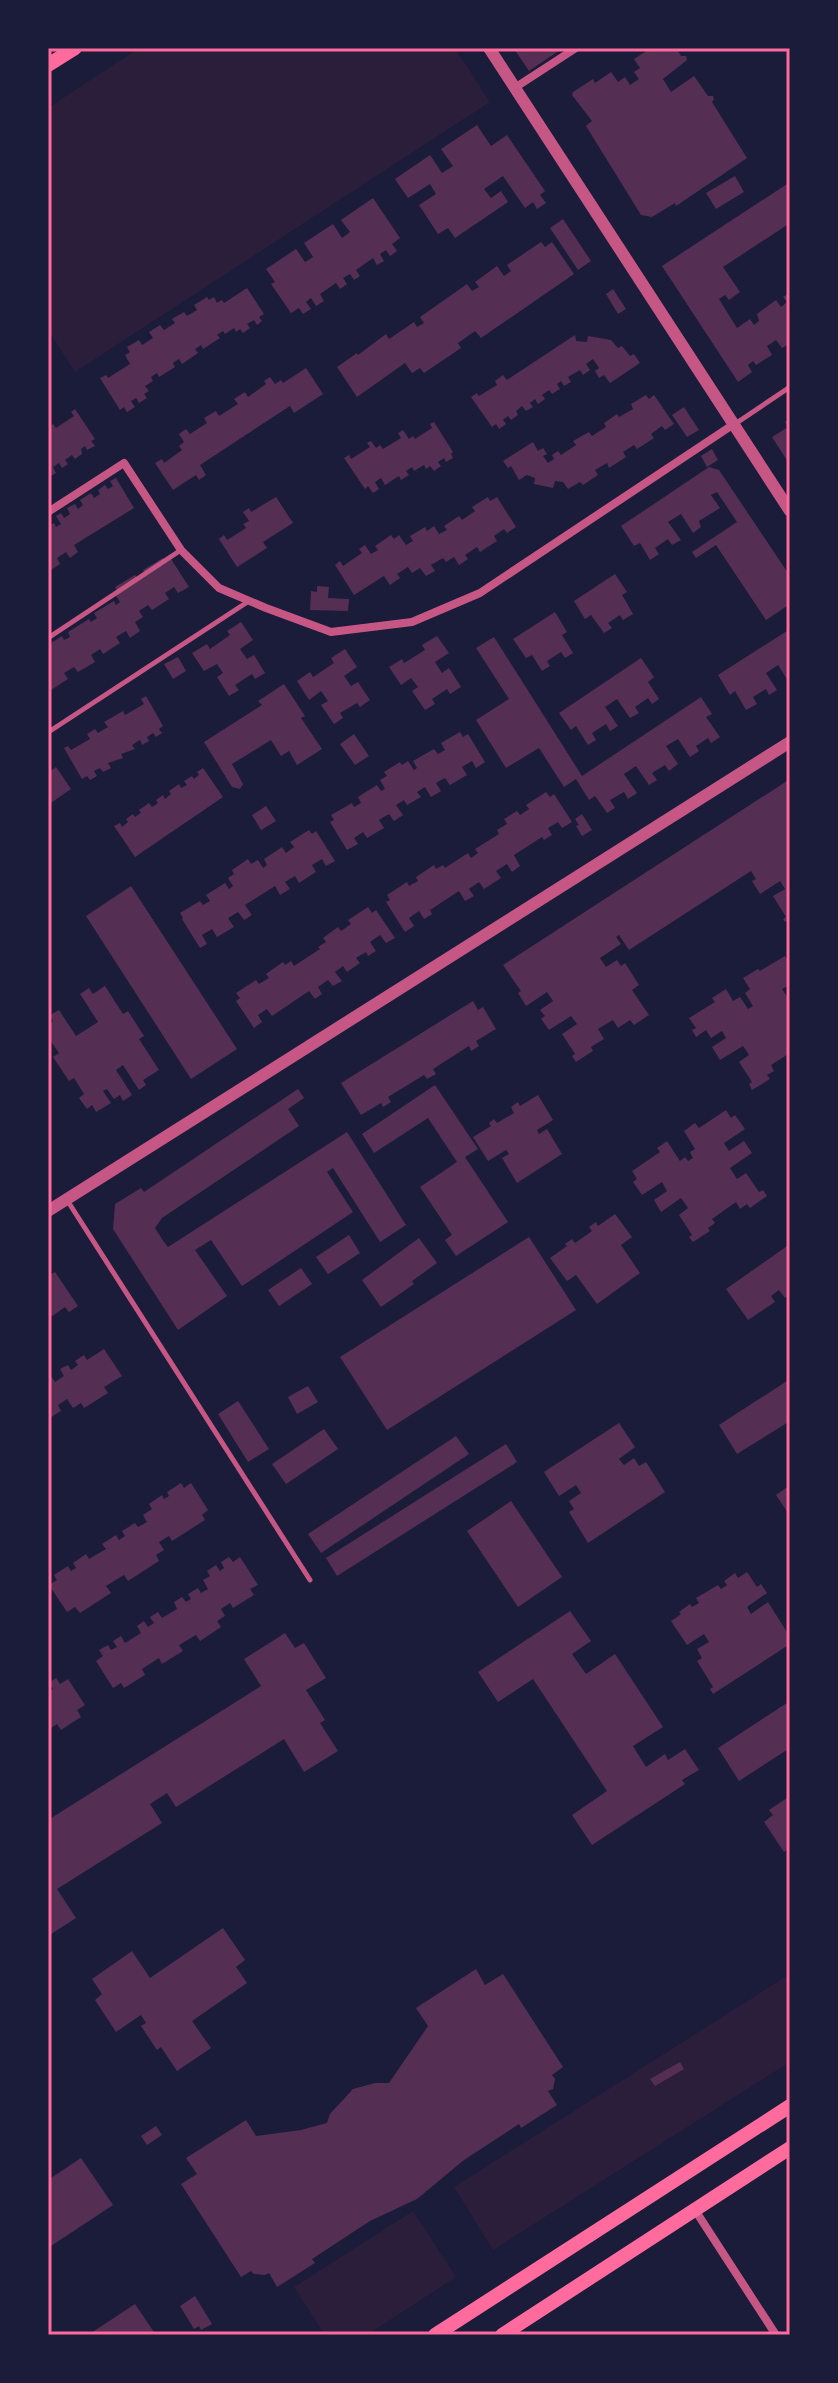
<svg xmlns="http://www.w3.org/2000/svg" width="838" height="2383" font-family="'Sofia Sans Condensed',sans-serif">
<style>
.green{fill:#2a1e3b}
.building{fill:#542f53}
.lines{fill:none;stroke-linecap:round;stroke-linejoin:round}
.service{stroke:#c65784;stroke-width:5}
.minor{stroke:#c65784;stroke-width:8}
.tertiary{stroke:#c65784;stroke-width:12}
.secondary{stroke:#ff6b9d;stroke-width:14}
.primary{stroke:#ff6b9d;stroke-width:14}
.neatline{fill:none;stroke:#ff6b9d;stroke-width:3}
</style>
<rect width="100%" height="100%" fill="#1b1b3a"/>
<g class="green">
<path d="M139 48H455L490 102 75 372 48 330V108Z"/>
<path d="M790 1974V2062L493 2250 454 2187Z"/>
<path d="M413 2211 456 2277 367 2335H325L294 2287Z"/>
</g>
<g class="building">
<path d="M518 48H563L529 71 515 50Z"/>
<path d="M651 48H676L681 56H686L687 60 663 79 671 92 694 76 708 96H713L714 99 712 102 747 158 676 206 675 203 652 217 641 215 586 126 592 121 572 95 573 92 593 79 595 83 611 72 618 82 625 77 630 85 639 79 634 72 640 68 634 59Z"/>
<path d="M477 125 491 146 507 135 545 191 540 195 546 203 537 209 533 202 525 208 503 176 484 189 491 198 501 191 508 202 455 238 448 228 438 234 419 205 436 194 430 184 408 198 395 179 430 155 442 173 453 166 441 149Z"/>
<path d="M735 176 744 192 716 209 706 193Z"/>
<path d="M790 182V223L723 267 740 292 729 300 725 295 719 299 737 328 750 319 754 325 759 321 757 314 776 300 781 307 787 302 783 297 790 293V343L782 348 776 340 767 346 772 355 756 365 753 361 748 365 752 372 738 382 662 266Z"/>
<path d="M373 198 400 238 392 244 397 251 390 256 386 250 380 254 384 261 377 265 373 258 356 270 360 276 354 280 350 274 343 278 347 284 340 289 336 283 320 294 324 301 316 306 311 298 306 302 311 309 303 314 299 308 291 313 271 284 275 282 266 269 296 249 305 262 313 257 304 243 333 224 342 238 350 232 341 220Z"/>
<path d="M563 219 591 261 578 270 550 228Z"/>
<path d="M541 242 545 247 552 242 574 274 481 338 475 331 458 343 461 348 424 373 420 368 412 373 405 363 357 397 337 367 357 353 358 355 386 334 389 339 414 322 417 327 424 323 420 317 467 284 472 291 479 287 475 282 497 266 504 276 511 271 507 265Z"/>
<path d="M247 288 264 314 259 317 262 321 257 325 254 320 247 324 250 328 243 333 240 329 236 332 234 328 225 334 223 331 217 335 220 338 203 349 201 345 195 349 198 353 182 364 179 359 173 363 175 367 159 377 157 373 151 377 153 381 145 386 149 391 144 394 147 398 139 403 136 398 131 401 135 407 127 412 124 407 120 410 100 378 106 375 108 378 130 364 125 355 130 352 127 347 139 340 142 345 153 338 149 332 160 325 164 330 175 323 172 319 184 312 187 316 197 310 194 305 207 297 209 300 214 297 217 303 222 300 224 303Z"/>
<path d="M613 289 626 309 618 314 606 294Z"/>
<path d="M575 335 576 341 587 342 588 336 611 340 618 348 622 346 630 356 634 354 640 363 610 383 604 375 599 378 595 371 599 368 593 359 586 364 590 370 583 375 580 370 568 377 571 382 564 386 561 381 557 384 560 389 552 394 549 390 542 395 545 399 538 404 535 399 530 403 533 407 526 411 522 406 516 411 518 415 511 420 508 416 503 420 506 424 499 429 496 424 492 427 471 397 477 393 479 396 497 385 495 381 503 375 507 380Z"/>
<path d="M306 368 323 394 294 413 290 406 200 465 206 475 199 480 196 475 173 490 155 463 162 459 164 463 182 450 179 446 184 442 179 434 186 429 190 434 207 423 204 418 216 411 219 416 238 404 234 399 245 392 248 397 266 384 264 381 270 377 275 384 281 380 283 383Z"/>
<path d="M646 395 649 399 654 395 674 424 665 430 662 426 651 434 654 438 637 449 634 445 623 452 626 457 609 468 607 463 595 470 598 475 583 485 580 482 568 489 563 482 555 481 553 488 534 484 535 478 527 475 519 480 511 466 508 468 503 461 533 442 538 451 543 448 547 454 543 456 548 463 554 459 552 455 558 451 561 455 576 445 573 441 589 432 592 436 606 427 604 423 617 414 619 417 633 409 631 404Z"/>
<path d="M684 407 699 430 687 437 672 415Z"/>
<path d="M75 409 95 439 91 441 95 446 87 450 85 446 81 449 82 454 75 459 72 455 65 460 68 464 62 468 59 463 53 467 56 473 49 477 48 427 53 424 56 428 74 416 71 412Z"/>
<path d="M790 419V465L772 437 788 427 785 422Z"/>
<path d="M434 422 453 452 451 454 453 458 446 462 444 458 438 462 441 466 434 471 430 466 426 469 424 465 414 471 412 467 406 471 409 475 401 480 399 476 385 485 381 478 375 482 379 489 373 493 368 486 365 489 344 458 349 455 351 459 370 447 367 443 371 441 376 448 380 445 383 449 401 438 398 433 403 430 409 439 413 436 415 439 432 428 430 424Z"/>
<path d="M712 449 718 460 707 467 701 456Z"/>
<path d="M709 467 719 470 790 576V604L766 620 716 545 696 558 692 552 737 522 717 492 711 495 720 508 699 521 701 527 693 533 681 514 668 522 681 540 672 545 668 539 655 548 659 554 650 560 640 543 634 546 621 526Z"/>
<path d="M116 478 134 508 74 545 78 552 70 558 66 552 57 558 60 564 48 572V526L54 523 56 527 61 524 56 516 61 513 64 518 70 514 67 508 75 504 78 509 83 505 80 500 91 493 94 498 100 494 98 490 105 485 108 489 113 486 110 481Z"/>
<path d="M276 497 293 523 263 542 267 548 237 567 219 539 224 535 227 540 246 528 243 524 249 521 243 512 249 508 251 512Z"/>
<path d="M488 497 490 501 497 497 516 527 507 533 504 529 494 536 497 541 480 552 477 547 465 555 468 559 459 565 454 557 446 562 443 558 431 565 435 571 426 576 420 568 412 573 408 567 397 574 400 578 390 585 384 576 354 595 335 565 340 561 343 566 362 553 359 549 365 545 371 554 378 550 375 546 391 535 394 539 399 535 406 545 413 541 410 536 425 527 427 531 434 526 439 534 447 530 444 526 459 516 462 520 475 511 472 507Z"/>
<path d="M163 558 165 562 171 559 189 587 178 593 174 587 165 593 169 599 152 610 148 605 139 611 143 617 135 622 140 631 130 638 126 631 116 637 120 643 103 654 100 649 91 655 95 662 78 672 74 667 64 673 68 679 51 690 48 685V645L62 636 64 640 70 637 68 632 89 619 91 622 97 618 94 613 114 601 116 605 120 602 115 594 118 592 115 587 135 575 138 579 145 574 143 570Z"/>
<path d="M615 574 627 592 622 595 633 614 623 620 620 615 608 623 612 628 604 633 591 615 585 619 574 601Z"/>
<path d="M317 586 329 587 328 598 349 599 348 611 310 610 311 591 317 592Z"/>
<path d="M555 612 567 632 562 635 573 653 565 658 561 652 547 661 550 666 542 671 532 655 526 658 513 639Z"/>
<path d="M241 622 253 640 240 649 247 659 254 655 265 673 255 679 252 674 235 685 239 690 229 696 217 677 223 673 217 664 204 671 192 653 207 644 210 649 230 635 227 631Z"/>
<path d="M790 629V684L778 665 766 673 777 690 769 695 766 689 753 697 757 704 746 710 735 691 730 695 718 675Z"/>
<path d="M437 636 449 653 435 662 442 673 449 668 461 687 450 694 447 689 432 699 435 704 425 710 412 691 418 687 411 678 401 685 389 667 402 659 404 663 425 650 422 645Z"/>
<path d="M494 637 582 776 701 697 712 714 706 717 720 737 711 743 708 738 696 746 699 751 690 757 678 739 666 746 678 764 669 771 665 765 652 773 657 780 649 785 636 766 624 774 637 793 628 799 624 792 610 800 615 808 607 813 595 796 589 800 576 779 564 787 539 748 506 768 476 720 509 699 476 648Z"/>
<path d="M345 649 357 667 344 676 351 686 358 682 370 700 360 707 357 703 340 713 343 718 334 724 321 705 328 701 321 691 309 700 297 681 310 672 313 677 334 663 331 658Z"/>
<path d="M178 657 186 671 173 679 164 664Z"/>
<path d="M641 658 654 677 648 682 659 699 652 704 648 698 635 707 639 713 630 718 617 699 605 707 618 726 610 731 606 724 592 733 596 740 588 745 576 726 571 730 559 713Z"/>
<path d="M284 684 305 716 301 718 322 749 297 765 289 751 281 756 271 740 232 764 243 784 240 789 232 787 204 742 262 705 258 701Z"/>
<path d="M146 696 163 726 159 729 162 733 156 737 153 733 147 737 149 741 142 745 140 740 132 745 135 749 121 754 123 758 108 763 111 768 103 772 100 768 94 771 97 776 90 780 87 776 82 779 64 748 68 746 71 750 90 739 87 734 95 729 98 733 108 727 104 722 123 711 125 715 144 704 141 699Z"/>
<path d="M460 732 463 737 468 734 485 762 476 768 472 761 462 767 467 775 450 785 445 778 436 783 441 791 431 797 425 787 417 792 421 797 407 805 404 800 396 805 403 815 394 821 389 814 379 820 384 828 367 838 363 832 354 838 358 844 347 850 330 822 334 820 331 815 352 803 354 807 361 803 358 797 377 785 381 791 385 789 380 780 387 776 384 772 400 762 402 765 408 761 414 770 417 768 413 761 434 749 438 754 445 750 441 743Z"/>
<path d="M354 734 369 756 355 765 340 744Z"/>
<path d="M56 767 71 789 48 805V773Z"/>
<path d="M203 768 223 797 135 857 114 826 120 823 122 827 128 822 126 819 133 814 135 817 141 813 139 810 149 803 152 807 158 803 156 800 163 795 165 799 171 794 169 791 179 784 181 788 187 785 184 781 192 776 194 779 199 775 197 772Z"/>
<path d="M790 779V919L785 922 783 919 786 917 773 896 785 889 780 881 760 894 752 881 756 879 751 871 629 950 619 935 616 937 621 944 600 958 606 967 617 960 621 966 625 963 639 985 632 990 649 1015 634 1025 630 1020 618 1028 613 1020 598 1029 604 1039 591 1047 593 1051 576 1062 572 1056 575 1054 562 1034 577 1024 571 1016 549 1030 541 1019 545 1016 540 1010 553 1001 547 992 526 1006 518 993 521 991 503 965Z"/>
<path d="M546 792 550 797 554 794 572 822 562 828 558 822 548 828 552 835 544 840 542 837 514 855 520 866 512 872 507 864 496 871 501 878 484 889 479 882 469 889 474 896 465 901 459 891 430 910 432 914 424 919 419 911 409 918 414 926 405 932 386 902 390 900 387 895 407 882 409 886 418 881 416 877 434 865 436 869 443 865 445 868 468 853 471 858 478 853 475 849 499 834 497 830 507 824 504 819 517 811 520 815 529 809 526 805Z"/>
<path d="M266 806 276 821 261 830 252 815Z"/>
<path d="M582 814 592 830 582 836 576 826 579 825 575 819Z"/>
<path d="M309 830 312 834 316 831 335 861 326 866 322 859 312 865 316 872 299 883 295 876 285 882 290 889 280 895 275 886 245 905 252 915 244 920 238 912 228 918 234 927 217 937 212 929 202 935 207 944 200 948 182 919 183 918 180 913 200 901 203 905 210 901 206 895 225 883 229 889 233 886 228 878 234 874 232 870 248 859 251 864 258 860 263 868 267 865 264 859 282 847 286 853 294 847 290 842Z"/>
<path d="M131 886 237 1049 191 1079 86 916Z"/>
<path d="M368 907 372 913 376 910 395 938 386 943 380 935 370 942 376 951 368 956 366 952 356 958 360 963 347 972 343 966 335 972 342 981 333 986 328 980 318 987 322 994 315 999 309 991 272 1016 267 1009 258 1015 262 1022 254 1028 236 1001 240 998 236 993 256 980 259 984 269 978 266 974 283 962 285 965 291 961 294 966 320 949 318 947 326 942 323 938 338 927 341 931 351 924 348 920Z"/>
<path d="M785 956 790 963V985L782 989 788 998 790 996V1053L771 1065 774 1071 767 1075 770 1079 752 1090 749 1084 752 1082 739 1062 749 1055 743 1046 720 1060 712 1047 726 1038 722 1031 711 1038 706 1030 696 1037 692 1030 696 1028 689 1018 715 1002 712 998 726 989 733 1001 740 997 748 1009 753 1006 745 993 750 989 743 978 758 969 760 971Z"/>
<path d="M105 986 123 1014 128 1011 144 1036 139 1039 159 1070 143 1080 146 1085 139 1090 123 1065 116 1070 132 1095 123 1101 120 1095 114 1099 107 1089 103 1091 111 1103 96 1112 92 1105 87 1109 79 1098 84 1094 74 1078 69 1081 53 1057 59 1053 48 1037V1025L53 1021 50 1015 59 1010 76 1036 98 1022 80 994 89 988 93 994Z"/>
<path d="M473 1001 478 1010 483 1007 496 1029 476 1041 479 1046 471 1051 469 1046 433 1069 436 1074 427 1079 424 1075 388 1097 391 1102 383 1107 381 1103 361 1115 341 1083Z"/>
<path d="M435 1085 478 1149 465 1157 508 1222 456 1256 445 1240 452 1235 420 1187 457 1162 428 1118 374 1153 362 1134Z"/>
<path d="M298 1089 304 1098 288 1109 299 1126 162 1218 155 1228 164 1242 168 1247 347 1132 406 1225 380 1242 333 1168 327 1172 353 1212 242 1286 211 1240 195 1250 227 1296 178 1330 113 1229 115 1204 141 1188 144 1192Z"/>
<path d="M538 1095 553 1120 537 1130 539 1134 547 1129 562 1154 517 1183 502 1158 509 1154 506 1150 488 1161 473 1137 491 1126 489 1123 494 1119 497 1123 514 1113 511 1107 518 1102 520 1106Z"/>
<path d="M726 1110 731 1118 735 1115 745 1129 724 1143 729 1151 744 1141 752 1153 730 1168 737 1179 746 1173 759 1192 763 1190 767 1196 750 1208 747 1204 740 1209 736 1202 712 1219 715 1223 708 1228 710 1231 693 1242 689 1237 692 1235 679 1215 688 1208 681 1198 661 1212 654 1200 667 1191 662 1182 642 1195 633 1182 637 1179 632 1171 660 1152 657 1148 667 1141 680 1161 685 1157 688 1161 693 1158 690 1152 695 1149 684 1131 695 1123 699 1128Z"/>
<path d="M615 1214 632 1237 621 1245 640 1273 597 1304 576 1275 567 1281 550 1258 567 1246 565 1244 572 1239 575 1243 592 1231 589 1227 596 1222 598 1226Z"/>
<path d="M349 1235 360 1253 328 1274 316 1257Z"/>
<path d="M529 1237 576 1310 387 1430 340 1357Z"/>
<path d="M419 1238 437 1263 412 1281 414 1284 381 1307 362 1280Z"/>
<path d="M790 1244V1294L785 1298 779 1290 771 1296 775 1302 748 1320 726 1289Z"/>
<path d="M301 1268 312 1284 279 1306 268 1290Z"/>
<path d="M55 1272 78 1306 69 1312 65 1307 48 1319V1276Z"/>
<path d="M104 1349 122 1376 104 1387 108 1393 84 1408 81 1403 73 1408 67 1399 58 1405 61 1411 48 1419V1372L55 1382 64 1376 60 1369 68 1365 71 1370 78 1365 75 1361 84 1355 87 1360Z"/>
<path d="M790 1379V1421L737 1454 719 1425Z"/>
<path d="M308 1386 318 1402 297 1414 288 1397Z"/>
<path d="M238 1401 269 1449 248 1462 218 1414Z"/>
<path d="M619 1423 635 1447 619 1459 624 1465 634 1458 639 1466 646 1462 665 1492 588 1543 569 1512 574 1509 569 1501 581 1493 576 1485 559 1496 544 1472Z"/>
<path d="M324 1429 338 1449 286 1484 272 1464Z"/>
<path d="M456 1436 469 1454 321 1553 308 1534Z"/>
<path d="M506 1444 517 1462 337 1576 326 1558Z"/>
<path d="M181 1483 184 1488 191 1483 208 1510 202 1515 205 1520 172 1541 169 1536 159 1542 164 1550 156 1555 159 1561 128 1581 124 1575 106 1586 111 1593 80 1613 75 1607 67 1612 49 1585 57 1580 54 1575 68 1566 71 1571 76 1568 73 1563 86 1554 89 1559 106 1549 102 1544 116 1535 119 1540 125 1536 122 1531 135 1523 138 1527 147 1522 143 1515 152 1509 149 1504 162 1495 164 1499 169 1496 167 1492Z"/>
<path d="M790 1485V1516L776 1495Z"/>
<path d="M511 1501 562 1577 518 1607 467 1531Z"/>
<path d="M229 1557 233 1562 240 1557 258 1585 250 1589 254 1595 233 1608 230 1603 221 1609 225 1616 217 1621 221 1627 200 1641 196 1635 179 1645 183 1651 162 1664 159 1658 142 1669 145 1675 124 1688 121 1683 113 1688 96 1661 103 1656 99 1650 108 1645 111 1650 117 1647 113 1641 121 1636 125 1643 141 1633 137 1626 144 1621 148 1627 154 1623 150 1617 158 1612 162 1618 177 1609 174 1602 182 1597 186 1602 191 1599 188 1594 198 1588 201 1593 208 1589 203 1580 210 1576 207 1571 216 1565 220 1571 224 1568 221 1562Z"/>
<path d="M747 1572 757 1587 761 1584 767 1593 747 1607 751 1614 768 1602 790 1637V1644L713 1694 710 1689 713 1687 697 1661 702 1658 697 1649 709 1642 704 1634 687 1645 671 1621 681 1614 679 1612 690 1604 692 1607 699 1603 696 1598 718 1585 721 1589 727 1585 724 1581 735 1573 738 1578Z"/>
<path d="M570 1611 591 1641 572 1654 586 1674 615 1654 663 1727 633 1746 646 1767 665 1754 668 1760 685 1749 699 1770 682 1780 685 1784 592 1845 572 1815 607 1791 533 1679 498 1702 478 1672Z"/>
<path d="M285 1633 295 1648 304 1643 326 1678 306 1690 325 1720 320 1723 338 1751 304 1772 284 1739 176 1807 167 1793 150 1804 162 1823 57 1889 76 1918 48 1936V1820L261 1686 244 1659Z"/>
<path d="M56 1678 60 1684 68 1679 85 1705 77 1710 81 1717 61 1730 57 1724 48 1730V1692L53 1689 49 1683Z"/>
<path d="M790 1701V1748L739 1781 718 1748Z"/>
<path d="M787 1798 790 1804V1848L784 1852 764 1822 773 1815 769 1810Z"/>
<path d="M223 1928 245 1960 236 1967 247 1983 192 2021 211 2048 177 2071 161 2047 157 2050 141 2026 146 2023 141 2015 116 2032 95 2000 102 1994 92 1979 132 1951 150 1978Z"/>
<path d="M476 1969 485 1985 503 1974 563 2067 552 2075 555 2079 553 2089 548 2091 557 2105 521 2128 519 2124 464 2160 417 2199 370 2221 312 2259 315 2263 277 2287 269 2273 265 2275 254 2274 251 2271 241 2277 181 2184 197 2174 186 2158 246 2120 256 2136 301 2130 327 2123 330 2114 353 2089 375 2083H389L428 2026 416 2008Z"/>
<path d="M680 2062 684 2069 655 2086 650 2079Z"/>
<path d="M156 2126 162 2135 147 2145 141 2136Z"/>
<path d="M81 2158 113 2205 48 2248V2180Z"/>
<path d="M195 2296 212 2324 201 2330 199 2326 194 2329 180 2306Z"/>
<path d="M135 2304 154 2332 150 2335H88Z"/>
</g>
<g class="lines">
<g class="service">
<path d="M735 424 790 387"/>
<path d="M48 638 181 550"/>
<path d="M48 728 50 731 249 601"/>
<path d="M67 1200 310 1580"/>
</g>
<g class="minor">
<path d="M516 87 576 48"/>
<path d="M48 512 124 463 181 550 219 588 266 608 331 632 412 622 480 593 734 424"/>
<path d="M695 2210 776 2335"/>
</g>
<g class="tertiary">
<path d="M489 48 790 511"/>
<path d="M48 1211 790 742"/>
</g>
<path class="secondary" d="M48 65 75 48"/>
<g class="primary">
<path d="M435 2335 790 2106"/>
<path d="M502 2335 790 2148"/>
</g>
</g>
<rect width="838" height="2383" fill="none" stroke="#1b1b3a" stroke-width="100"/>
<rect x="50" y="50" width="738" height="2283" class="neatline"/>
</svg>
